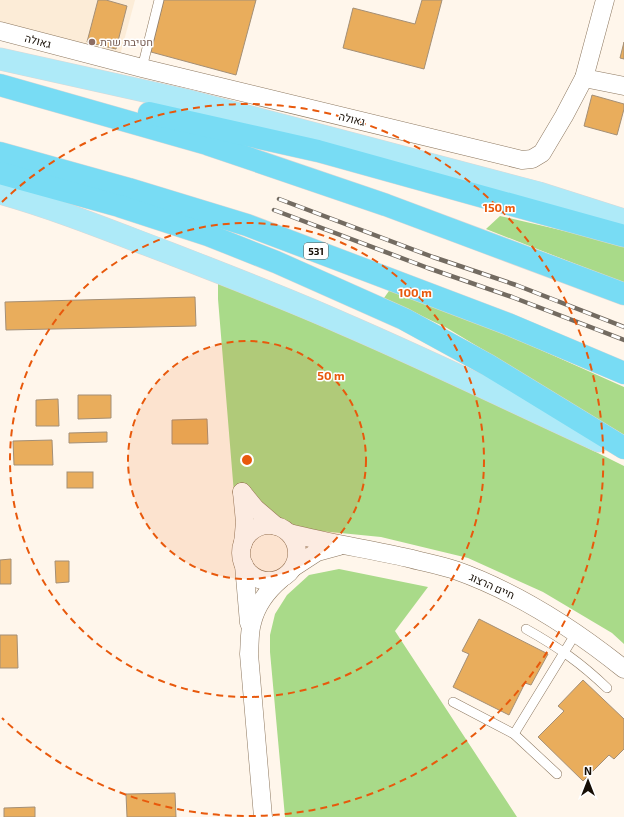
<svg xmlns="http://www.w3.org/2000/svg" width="624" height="817" font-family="'Exo 2',Heebo,sans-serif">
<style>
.built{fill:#fcecd7}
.green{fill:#a9da89}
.building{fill:#e9ad5c;stroke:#a48f76}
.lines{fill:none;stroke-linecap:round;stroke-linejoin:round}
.service-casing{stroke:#8d7860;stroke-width:10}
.minor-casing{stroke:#8d7860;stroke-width:19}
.primary-casing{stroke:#dad8d7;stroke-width:23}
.motorway-casing{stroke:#dad8d7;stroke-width:23}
.service{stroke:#fff;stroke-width:9}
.minor{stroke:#fff;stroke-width:18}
.primary{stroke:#aeeaf8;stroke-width:22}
.motorway{stroke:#78dcf4;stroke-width:22}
.rail-casing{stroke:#736b61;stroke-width:4.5}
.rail{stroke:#fff;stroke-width:3;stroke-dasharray:9;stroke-linecap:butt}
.ring{fill:none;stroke:#e8590c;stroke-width:2;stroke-dasharray:7 5}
.education-dot{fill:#8d6e63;stroke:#fff;stroke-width:1.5}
.labels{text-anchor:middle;stroke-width:3;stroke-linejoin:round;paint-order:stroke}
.shield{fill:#fff;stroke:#5c5650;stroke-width:1}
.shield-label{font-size:10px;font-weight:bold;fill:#160e05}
.street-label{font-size:11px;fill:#160e05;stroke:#fff}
.education-label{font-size:11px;fill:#785e54;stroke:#fff;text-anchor:start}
.centre{fill:#e8590c;stroke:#fff;stroke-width:2}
.ring-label{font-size:12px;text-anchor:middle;font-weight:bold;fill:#e8590c;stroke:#fff;stroke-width:3;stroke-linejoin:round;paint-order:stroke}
</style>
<rect width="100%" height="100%" fill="#fff6eb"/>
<path class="built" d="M0 0H135L119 59 0 25Z"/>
<g class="green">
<path d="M500 216 599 239 624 246V283L486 229Z"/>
<path d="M218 275 365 337 624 466V644L612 633 543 592 468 558 381 537 310 530 263 522 238 542 218 299Z"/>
<path d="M391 288 474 320 624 387V435L447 328 384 298Z"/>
<path d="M339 569 428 587 395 631 517 817H285L270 652V635L275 614 287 595 309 575Z"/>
</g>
<g class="building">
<path d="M98 0H106L127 6 116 49 87 42Z"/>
<path d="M164 0H256L236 75 151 52Z"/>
<path d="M422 0H442L424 69 343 48 353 8 415 24Z"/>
<path d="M624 42V59L620 58Z"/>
<path d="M592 95 624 104V109L617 135 584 126Z"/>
<path d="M195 297 196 326 6 330 5 302Z"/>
<path d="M78 395H111V418L78 419Z"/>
<path d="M58 399 59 426H36V400Z"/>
<path d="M207 419 208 444H172V420Z"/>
<path d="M107 432V442L69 443V433Z"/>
<path d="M52 440 53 465H14L13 441Z"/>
<rect x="67" y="472" width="26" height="16"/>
<path d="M11 559V584H0V560Z"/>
<path d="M55 561H69V582L56 583Z"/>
<path d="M479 619 548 654 531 685 525 683 509 715 453 687 469 654 462 651Z"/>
<path d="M0 635H17L18 668H0Z"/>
<path d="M583 680 624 719V749L614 759 609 755 583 781 538 737 564 711 558 706Z"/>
<path d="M175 793 176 817H127L126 794Z"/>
<path d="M35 807V817H4V808Z"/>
</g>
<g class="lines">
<g class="service-casing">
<g id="service">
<path d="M142 68 159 0"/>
<path d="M526 629C558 647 581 663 607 688"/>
<path d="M453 702 514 734 557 774"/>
<path d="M514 734 576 633"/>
</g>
</g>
<g class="minor-casing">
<g id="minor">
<path d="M0 31 142 68 522 160 532 159 542 153 564 116 584 78 605 0"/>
<path d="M584 78 624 86"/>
<path d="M242 492 245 522 243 544"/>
<path d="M242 492 255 508 276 526"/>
<circle cx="269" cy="553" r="28"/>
<path d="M289 533C328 543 368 549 408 558 423 562 439 565 455 570 517 592 573 628 624 669"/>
<path d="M244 565 249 623"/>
<path d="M294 567 317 552 339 546"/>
<path d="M263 817 249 654C250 644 249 633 252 623 256 606 268 590 281 579"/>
</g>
</g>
<g class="primary-casing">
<g id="primary">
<path d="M0 59 185 100 281 125 539 193 624 220"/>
<path d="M0 193C57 209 113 232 169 253 228 276 286 298 344 324 430 361 514 402 599 441"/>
</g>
</g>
<g class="motorway-casing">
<g id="motorway">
<path d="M0 85 207 144 386 205 624 294"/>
<path d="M149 113 318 151 624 236"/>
<path d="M0 153 129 189 247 225 508 324 624 373"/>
<path d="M0 173 119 206 208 235 276 262 404 319 488 365 624 448"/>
</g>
</g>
<use href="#service" class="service"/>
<use href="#minor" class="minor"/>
<use href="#primary" class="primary"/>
<use href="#motorway" class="motorway"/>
<g class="rail-casing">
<g id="rail">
<path d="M279 199 433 257 516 285 624 327"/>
<path d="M274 210 428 268 512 297 624 340"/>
</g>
</g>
<use href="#rail" class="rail"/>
</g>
<circle cx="247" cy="460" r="119" fill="#e8590c" fill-opacity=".12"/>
<g class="ring">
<circle cx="247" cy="460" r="119"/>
<circle cx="247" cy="460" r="237"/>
<path d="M2 202A356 356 0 1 1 2 718"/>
</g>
<circle class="education-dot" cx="92" cy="42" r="4"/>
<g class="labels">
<rect class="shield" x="304" y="243" width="24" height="16" rx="3"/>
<g class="shield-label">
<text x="316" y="255">531</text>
</g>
<g class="street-label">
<text transform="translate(38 41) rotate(15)" y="4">גאולה</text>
<text transform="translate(352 119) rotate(14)" y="4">גאולה</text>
<text transform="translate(492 586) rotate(24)" y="4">חיים הרצוג</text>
</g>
<g class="education-label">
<text x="100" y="46">חטיבת שרת</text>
</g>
</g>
<circle cx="247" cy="460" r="6" class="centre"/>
<g class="ring-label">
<text x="499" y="212">150 m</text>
<text x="415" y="297">100 m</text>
<text x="331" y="380">50 m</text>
</g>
<g transform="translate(588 781)" stroke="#ffffff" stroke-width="3" paint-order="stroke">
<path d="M0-3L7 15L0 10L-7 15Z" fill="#160e05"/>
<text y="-6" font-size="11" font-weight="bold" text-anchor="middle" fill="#160e05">N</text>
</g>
</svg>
